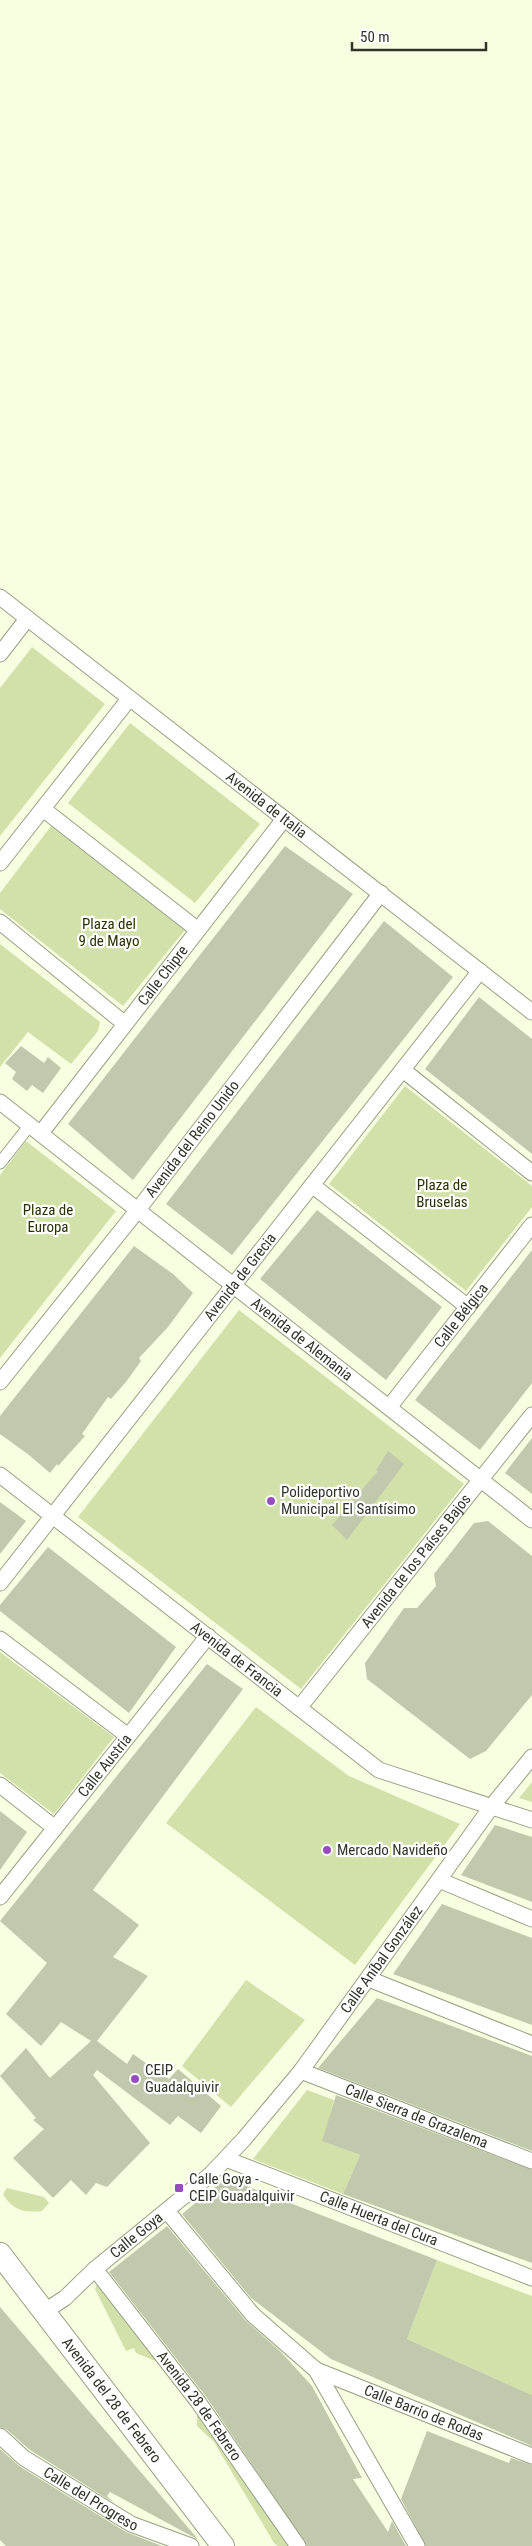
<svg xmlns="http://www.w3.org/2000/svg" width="532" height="2546" font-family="'Roboto Condensed',sans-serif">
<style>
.green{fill:#d2e1a9}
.building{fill:#c1c9ac}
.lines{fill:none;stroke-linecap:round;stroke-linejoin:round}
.pedestrian-casing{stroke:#98a084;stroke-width:13}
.minor-casing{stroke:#98a084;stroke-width:17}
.secondary-casing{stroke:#98a084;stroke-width:24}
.pedestrian{stroke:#fff;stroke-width:11}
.minor{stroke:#fff;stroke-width:15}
.secondary{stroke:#fff;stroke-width:22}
.poi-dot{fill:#974dbf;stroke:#fff;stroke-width:2}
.labels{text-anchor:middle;stroke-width:4.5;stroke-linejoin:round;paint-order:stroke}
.street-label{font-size:15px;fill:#303428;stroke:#fff}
.park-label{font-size:15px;fill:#293301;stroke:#fff}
.poi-label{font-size:15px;fill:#303428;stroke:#fff;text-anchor:start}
</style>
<rect width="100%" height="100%" fill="#f6ffe0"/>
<g class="green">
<path d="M32 647 105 704 0 836V688Z"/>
<path d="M130 723 260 824 195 903 68 803Z"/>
<path d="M51 826 185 930 123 1006 0 909V893Z"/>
<path d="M0 944 100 1022 98 1031 71 1064 28 1032 0 1067Z"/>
<path d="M405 1086 532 1186V1207L466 1291 329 1184Z"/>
<path d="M26 1141 116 1211 0 1358V1175Z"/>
<path d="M239 1310 464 1484 301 1689 78 1517Z"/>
<path d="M0 1652 114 1737 54 1814 0 1773Z"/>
<path d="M256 1707 349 1776 460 1824 355 1965 166 1823Z"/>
<path d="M532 1782V1802L519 1798Z"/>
<path d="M246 1980 305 2020 231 2107 182 2066Z"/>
<path d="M307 2090 334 2100 323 2141 360 2155 343 2194 253 2159Z"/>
<path d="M7 2188 44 2197 49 2203 42 2211C24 2213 12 2210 3 2194Z"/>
<path d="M437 2260 532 2296V2395L407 2339Z"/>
<path d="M97 2284 103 2285 165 2365 136 2353 134 2348 126 2351 95 2289Z"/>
<path d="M197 2407 292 2546H278L274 2543 214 2442 197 2426Z"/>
</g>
<g class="building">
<path d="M285 846 353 894 133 1180 68 1124Z"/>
<path d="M384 921 453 977 232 1255 166 1204Z"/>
<path d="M479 997 532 1039V1154L425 1069Z"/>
<path d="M21 1046 44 1063 48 1057 61 1068 43 1093 32 1085 27 1091 12 1079 16 1072 5 1063Z"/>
<path d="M317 1210 442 1307 386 1380 260 1279Z"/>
<path d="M134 1246 173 1274 193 1293 168 1327 139 1358 141 1361 126 1382 111 1399 108 1397 82 1434 85 1436 58 1466 57 1464 50 1473 29 1455 0 1434V1416Z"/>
<path d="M532 1250V1383L480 1450 415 1400Z"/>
<path d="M532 1438V1494L505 1473Z"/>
<path d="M388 1451 404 1464 347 1540 332 1525 378 1471 376 1470Z"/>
<path d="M0 1502 26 1521 0 1554Z"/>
<path d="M488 1521 532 1556V1695L486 1751 470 1759 367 1679 365 1663 404 1608H417L436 1586 434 1574 474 1523Z"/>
<path d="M48 1547 176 1647 129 1713 0 1611V1605Z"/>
<path d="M207 1664 243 1689 93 1890 139 1925 113 1957 148 1976 97 2041 127 2064 133 2054 169 2079 178 2069 221 2106 201 2133 178 2116 170 2125 97 2070 93 2075 150 2143 107 2187 96 2183 86 2195 71 2180 53 2198 13 2158 44 2129 33 2120 36 2118 0 2076 26 2048 50 2078 91 2041 61 2022 41 2046 6 2014 47 1963 0 1921Z"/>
<path d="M0 1811 27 1832 0 1870Z"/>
<path d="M495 1825 532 1837V1902L461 1875Z"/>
<path d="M442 1904 532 1938V2025L393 1974Z"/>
<path d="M377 1998 532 2056V2151L318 2068Z"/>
<path d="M336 2095 532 2170V2263L343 2194 360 2155 322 2141Z"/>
<path d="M226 2178 437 2260 407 2339 532 2395V2446L331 2359 251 2298 182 2214Z"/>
<path d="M167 2226 246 2321 281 2352 312 2386 362 2478 353 2479 388 2532 392 2521 406 2546H307L207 2398 109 2272Z"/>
<path d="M0 2307 197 2538V2539L110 2492 107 2496 114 2503 30 2450 6 2429 0 2427Z"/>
<path d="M427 2431 509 2463 511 2458 532 2465V2546H426L401 2499Z"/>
<path d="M0 2449 19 2466 126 2532 162 2546H6L0 2540Z"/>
</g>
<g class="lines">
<g class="pedestrian-casing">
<path id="pedestrian" d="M0 1163 30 1125"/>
</g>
<g class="minor-casing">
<g id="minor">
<path id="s1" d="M0 597 532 1012"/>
<path d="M0 654 27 619"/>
<path d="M43 809 198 930"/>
<path d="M0 863 129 699"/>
<path d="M0 922 125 1024"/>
<path d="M403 1070 532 1173"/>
<path id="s2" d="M0 1102 532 1520"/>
<path id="s3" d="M41 1133 284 819"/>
<path d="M312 1185 468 1307"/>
<path id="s4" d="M0 1382 137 1211 381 893"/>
<path id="s5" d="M390 1406 532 1225"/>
<path id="s6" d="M0 1475 379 1770 532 1820"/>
<path id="s7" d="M0 1583 480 971"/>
<path d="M0 1639 128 1736"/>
<path id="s8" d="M299 1708 532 1415"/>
<path d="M0 1785 55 1828"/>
<path d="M439 1880 532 1919"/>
<path id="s9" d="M0 1897 208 1636"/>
<path d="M369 1979 532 2044"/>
<path id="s10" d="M301 2071 532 2161"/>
<path id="s11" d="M226 2159 532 2278"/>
<path d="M167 2211 253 2315 316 2370 417 2546"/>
<path id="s12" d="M95 2269 199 2403 298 2546"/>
<path id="s13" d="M45 2311 65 2298 95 2269 211 2174 244 2139 301 2071 492 1806 532 1757"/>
<path id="s14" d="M316 2370 532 2456"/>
<path id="s15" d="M0 2436 24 2458 131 2524 191 2546"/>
</g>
</g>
<g class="secondary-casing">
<g id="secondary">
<path id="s16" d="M0 2254 223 2546"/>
</g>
</g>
<use href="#pedestrian" class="pedestrian"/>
<use href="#minor" class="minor"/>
<use href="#secondary" class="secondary"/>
</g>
<g class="poi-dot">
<circle cx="271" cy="1501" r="5"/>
<circle cx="327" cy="1850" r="5"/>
<circle cx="135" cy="2079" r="5"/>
<rect x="174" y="2183" width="10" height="10" rx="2.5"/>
</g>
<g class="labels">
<g class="street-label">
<text dy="5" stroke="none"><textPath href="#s1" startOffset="338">Avenida de Italia</textPath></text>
<text dy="5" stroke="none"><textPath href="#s3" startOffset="199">Calle Chipre</textPath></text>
<text dy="5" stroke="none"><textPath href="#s4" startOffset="310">Avenida del Reino Unido</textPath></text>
<text dy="5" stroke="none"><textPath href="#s7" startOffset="389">Avenida de Grecia</textPath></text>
<text dy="5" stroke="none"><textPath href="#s5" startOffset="115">Calle Bélgica</textPath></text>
<text dy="5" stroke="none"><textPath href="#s2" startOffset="384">Avenida de Alemania</textPath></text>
<text dy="5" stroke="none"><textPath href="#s8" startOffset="188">Avenida de los Países Bajos</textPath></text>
<text dy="5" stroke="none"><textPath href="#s6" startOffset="300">Avenida de Francia</textPath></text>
<text dy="5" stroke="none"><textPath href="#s9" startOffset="168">Calle Austria</textPath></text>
<text dy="5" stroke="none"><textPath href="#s13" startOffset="490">Calle Aníbal González</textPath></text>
<text dy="5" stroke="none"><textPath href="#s10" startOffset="124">Calle Sierra de Grazalema</textPath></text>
<text dy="5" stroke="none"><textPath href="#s11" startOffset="164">Calle Huerta del Cura</textPath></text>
<text dy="5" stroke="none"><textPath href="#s13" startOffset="119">Calle Goya</textPath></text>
<text dy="5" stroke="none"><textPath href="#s16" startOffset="184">Avenida del 28 de Febrero</textPath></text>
<text dy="5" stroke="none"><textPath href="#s12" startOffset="172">Avenida 28 de Febrero</textPath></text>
<text dy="5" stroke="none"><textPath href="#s14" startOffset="116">Calle Barrio de Rodas</textPath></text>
<text dy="5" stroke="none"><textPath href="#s15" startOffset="111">Calle del Progreso</textPath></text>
</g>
<g class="park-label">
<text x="109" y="929">Plaza del<tspan x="109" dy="17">9 de Mayo</tspan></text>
<text x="442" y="1190">Plaza de<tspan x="442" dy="17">Bruselas</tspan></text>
<text x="48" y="1215">Plaza de<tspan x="48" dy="17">Europa</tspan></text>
</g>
<g class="poi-label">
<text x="281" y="1497">Polideportivo<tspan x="281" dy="17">Municipal El Santísimo</tspan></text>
<text x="337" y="1855">Mercado Navideño</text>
<text x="145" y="2075">CEIP<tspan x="145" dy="17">Guadalquivir</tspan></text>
<text x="189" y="2184">Calle Goya -<tspan x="189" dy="17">CEIP Guadalquivir</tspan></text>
</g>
</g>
<path d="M352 42v8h134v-8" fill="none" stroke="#303428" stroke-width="2.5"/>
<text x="360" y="42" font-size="15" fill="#303428" stroke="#ffffff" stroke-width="4" paint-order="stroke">50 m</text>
</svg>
